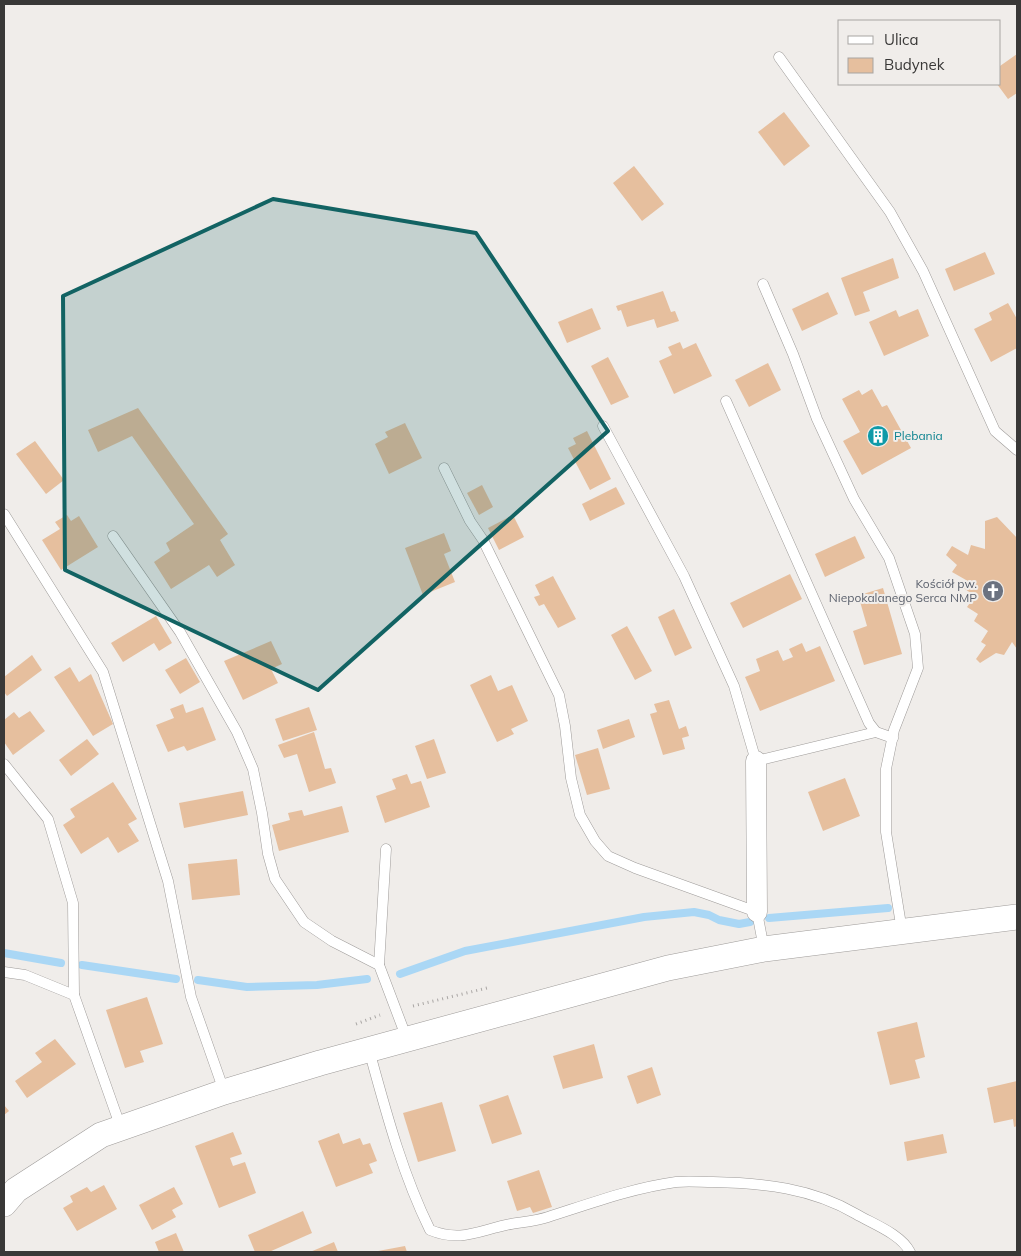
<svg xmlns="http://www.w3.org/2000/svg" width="1021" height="1256" font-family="Mulish,sans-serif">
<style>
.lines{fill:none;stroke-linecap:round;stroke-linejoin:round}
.stream{stroke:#aad7f5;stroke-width:8}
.building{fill:#e6bf9e}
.service-casing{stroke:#9e9b99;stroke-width:11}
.minor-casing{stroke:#9e9b99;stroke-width:21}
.tertiary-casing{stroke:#9e9b99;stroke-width:26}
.path{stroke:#a9a6a4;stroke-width:3;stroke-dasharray:1 4;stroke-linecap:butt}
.service{stroke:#fff;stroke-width:10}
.minor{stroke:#fff;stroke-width:20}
.tertiary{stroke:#fff;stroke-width:25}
.marked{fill:#126363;fill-opacity:0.2;stroke:#126363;stroke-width:4;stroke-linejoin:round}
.labels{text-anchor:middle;stroke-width:4;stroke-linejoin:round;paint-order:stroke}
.culture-label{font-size:12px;fill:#0d838f;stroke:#f0edea;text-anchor:start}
.worship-label{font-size:12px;fill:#5b616d;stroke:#f0edea;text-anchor:end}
</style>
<rect width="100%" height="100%" fill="#f0edea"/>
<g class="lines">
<g class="stream">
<path d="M769 918 888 908"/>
<path d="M4 953 61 963"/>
<path d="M82 965 176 979"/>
<path d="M400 974 465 951 644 917 694 912 709 915 719 920 739 924 750 922"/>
<path d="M198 980 247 987 317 985 367 979"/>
</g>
</g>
<g class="building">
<path d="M1017 54V93L1008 99 997 84H1000V66Z"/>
<path d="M784 112 810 146 784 166 758 132Z"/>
<path d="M634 166 664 204 642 221 613 183Z"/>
<path d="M985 252 995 274 954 291 945 269Z"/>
<path d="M893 258 899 278 863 292 870 311 855 316 841 278Z"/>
<path d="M663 291 671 312 675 311 679 321 657 328 654 319 627 327 621 310 618 311 616 306Z"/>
<path d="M828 292 838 314 802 331 792 309Z"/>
<path d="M1008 303 1017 319V348L991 362 974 329 992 320 989 313Z"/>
<path d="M592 308 601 329 567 343 558 322Z"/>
<path d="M918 309 929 336 884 356 869 322 896 310 899 317Z"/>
<path d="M680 342 683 349 696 343 712 376 674 394 659 361 672 355 668 347Z"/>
<path d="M608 357 629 397 611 405 591 366Z"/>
<path d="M768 363 781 390 749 407 735 380Z"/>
<path d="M872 389 882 407 887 405 911 448 862 475 843 441 860 432 842 399 859 390 862 395Z"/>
<path d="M138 408 228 534 220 540 235 565 217 577 209 565 171 589 154 562 170 551 166 543 194 524 132 436 98 452 88 430Z"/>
<path d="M405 423 422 458 389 474 375 444 388 437 385 432Z"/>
<path d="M587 431 611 479 590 490 568 448 576 444 573 438Z"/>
<path d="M35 441 64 480 46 494 16 454Z"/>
<path d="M482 485 493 507 479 515 467 493Z"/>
<path d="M616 487 625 504 590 521 582 504Z"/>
<path d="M67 515 71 521 79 516 98 547 61 570 42 540 60 529 55 522Z"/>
<path d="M513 515 524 537 499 550 488 528Z"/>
<path d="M997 517 1017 538V649L1012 642 1004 655 996 653 980 663 976 659 986 645 981 642 988 631 974 621 978 614 967 607 975 596 962 587 966 580 952 572 957 565 946 555 952 546 968 555 971 545 985 549V521Z"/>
<path d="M444 533 451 551 444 554 455 582 423 595 405 548Z"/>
<path d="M855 536 865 558 825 577 815 554Z"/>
<path d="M790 574 802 599 743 628 730 603Z"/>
<path d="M553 576 576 619 558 628 544 604 539 606 534 597 540 595 535 585Z"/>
<path d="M883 588 902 654 864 665 853 631 867 626 859 598 864 597 863 594Z"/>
<path d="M674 609 692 648 675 656 658 617Z"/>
<path d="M156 616 172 643 159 651 154 643 123 662 111 643Z"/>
<path d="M627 626 652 671 635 680 611 635Z"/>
<path d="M271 641 282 664 271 669 278 683 243 700 224 661Z"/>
<path d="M802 643 806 652 820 646 835 681 760 711 745 677 760 671 756 659 778 650 783 661 793 657 789 649Z"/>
<path d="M32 655 42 670 7 696 4 692V677Z"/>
<path d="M186 658 200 682 180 694 165 670Z"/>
<path d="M70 667 79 682 91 674 113 724 93 736 54 677Z"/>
<path d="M491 675 498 691 512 685 528 721 511 729 514 734 497 742 470 685Z"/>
<path d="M669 700 679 729 686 726 689 736 682 738 685 749 663 755 650 714 657 712 654 704Z"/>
<path d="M183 704 186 713 203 707 216 740 187 751 184 746 168 752 156 725 174 718 170 709Z"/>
<path d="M309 707 317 730 283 741 275 719Z"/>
<path d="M30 711 45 731 13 755 4 742V720L14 712 19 718Z"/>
<path d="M629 719 635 737 603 749 597 730Z"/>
<path d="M314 732 325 769 331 768 336 783 309 792 297 754 284 758 278 745Z"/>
<path d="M87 739 99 754 71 776 59 760Z"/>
<path d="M434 739 446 773 427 779 415 746Z"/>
<path d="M598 748 610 789 587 795 575 755Z"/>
<path d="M407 774 411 784 421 781 430 807 385 823 376 796 396 789 392 779Z"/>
<path d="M845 778 860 816 823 831 808 792Z"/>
<path d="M113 782 137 819 128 824 139 841 118 853 108 837 81 854 63 825 75 817 70 809Z"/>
<path d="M243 791 248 815 184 828 179 803Z"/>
<path d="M342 806 349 832 279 851 272 825 290 820 288 813 302 810 304 816Z"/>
<path d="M237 859 240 895 192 900 188 864Z"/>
<path d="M147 997 163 1044 140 1051 144 1062 125 1068 106 1010Z"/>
<path d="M917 1022 925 1057 915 1060 920 1078 890 1085 877 1032Z"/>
<path d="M55 1039 76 1064 27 1098 15 1081 42 1062 35 1053Z"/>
<path d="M594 1044 603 1078 563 1089 553 1056Z"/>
<path d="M652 1067 661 1095 637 1104 627 1076Z"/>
<path d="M1017 1081V1126L1014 1127 1013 1119 994 1123 987 1088Z"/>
<path d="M508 1095 522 1134 492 1144 479 1105Z"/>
<path d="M442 1102 456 1151 418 1162 403 1113Z"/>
<path d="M4 1105 9 1111 4 1115Z"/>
<path d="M233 1132 242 1154 230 1158 233 1166 245 1162 256 1193 219 1208 195 1146Z"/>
<path d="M339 1133 343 1144 360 1138 363 1145 370 1143 377 1161 369 1164 373 1173 336 1187 318 1141Z"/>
<path d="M943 1134 947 1153 907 1161 904 1142Z"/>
<path d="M539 1170 552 1207 533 1213 530 1207 517 1211 507 1181Z"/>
<path d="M104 1185 117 1209 77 1231 63 1208 73 1202 70 1196 87 1187 91 1192Z"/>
<path d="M174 1187 183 1204 172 1210 176 1217 152 1230 139 1205Z"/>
<path d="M303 1211 312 1233 269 1252H255L248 1235Z"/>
<path d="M176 1233 184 1252H159L155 1242Z"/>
<path d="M334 1242 338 1252H310Z"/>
<path d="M405 1246 407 1252H378V1251Z"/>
</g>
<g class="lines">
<g class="service-casing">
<g id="service">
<path d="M779 57 890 212 923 271 995 431 1017 450"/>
<path d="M763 284 793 354 817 419 854 499 889 558 915 634 918 668 894 730 886 769V832L902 931"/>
<path d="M726 401 869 723 876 732 893 738"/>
<path d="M603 426 684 576 734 686 756 761 876 732"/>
<path d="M444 468 470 521 483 540 559 695 565 726 571 778 580 815 595 841 608 856 635 868 757 912 764 949"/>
<path d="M4 514 103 672 168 881 191 997 224 1091"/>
<path d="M113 536 180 632 237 732 253 769 262 813 268 854 275 879 304 922 332 941 379 965 407 1039"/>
<path d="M4 764 48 819 73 903 74 995 121 1128"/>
<path d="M379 965 386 849"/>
<path d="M4 972 25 975 74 995"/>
<path d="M369 1050C386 1112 402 1173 430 1230 462 1243 479 1230 511 1224 523 1222 536 1221 548 1217 589 1204 632 1188 676 1182 688 1181 701 1182 713 1182 763 1183 812 1188 856 1214 873 1224 901 1234 910 1252"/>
</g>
</g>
<g class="minor-casing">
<path id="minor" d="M756 761 757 912"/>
</g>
<g class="tertiary-casing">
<path id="tertiary" d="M4 1204 16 1190 101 1135 224 1092 320 1063 668 968 764 949 1017 917"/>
</g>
<g class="path">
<path d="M413 1006 487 988"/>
<path d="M356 1024 380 1015"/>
</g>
<use href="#service" class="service"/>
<use href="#minor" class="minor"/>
<use href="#tertiary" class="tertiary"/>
</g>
<path class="marked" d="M273 199 476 233 608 431 318 690 65 570 63 296Z"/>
<defs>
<g id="building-disc" transform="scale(1.125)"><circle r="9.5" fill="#0f9aa8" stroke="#f0edea"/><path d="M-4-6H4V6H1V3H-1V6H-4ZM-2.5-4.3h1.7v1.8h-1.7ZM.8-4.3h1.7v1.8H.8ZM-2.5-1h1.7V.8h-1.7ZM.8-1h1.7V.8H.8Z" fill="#fff"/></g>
<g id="church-disc" transform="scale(1.125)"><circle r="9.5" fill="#6b7280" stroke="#f0edea"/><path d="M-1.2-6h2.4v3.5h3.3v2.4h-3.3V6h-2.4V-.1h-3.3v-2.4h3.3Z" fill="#fff"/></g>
</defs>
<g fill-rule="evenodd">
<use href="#building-disc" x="878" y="436"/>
<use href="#church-disc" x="993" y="591"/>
</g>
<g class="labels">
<g class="culture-label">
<text x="894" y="440">Plebania</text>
</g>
<g class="worship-label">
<text x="977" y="588">Kościół pw.<tspan x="977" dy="14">Niepokalanego Serca NMP</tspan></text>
</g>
</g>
<rect width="1021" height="1256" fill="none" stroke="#393837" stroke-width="10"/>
<rect x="838" y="20" width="162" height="65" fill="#f0edea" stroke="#a7a5a2"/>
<rect x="848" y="36" width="25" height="8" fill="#ffffff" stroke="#a7a5a2"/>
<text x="884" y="45" font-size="15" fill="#393837">Ulica</text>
<rect x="848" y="58" width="25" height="15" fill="#e6bf9e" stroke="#a7a5a2"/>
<text x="884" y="70" font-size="15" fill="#393837">Budynek</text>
</svg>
